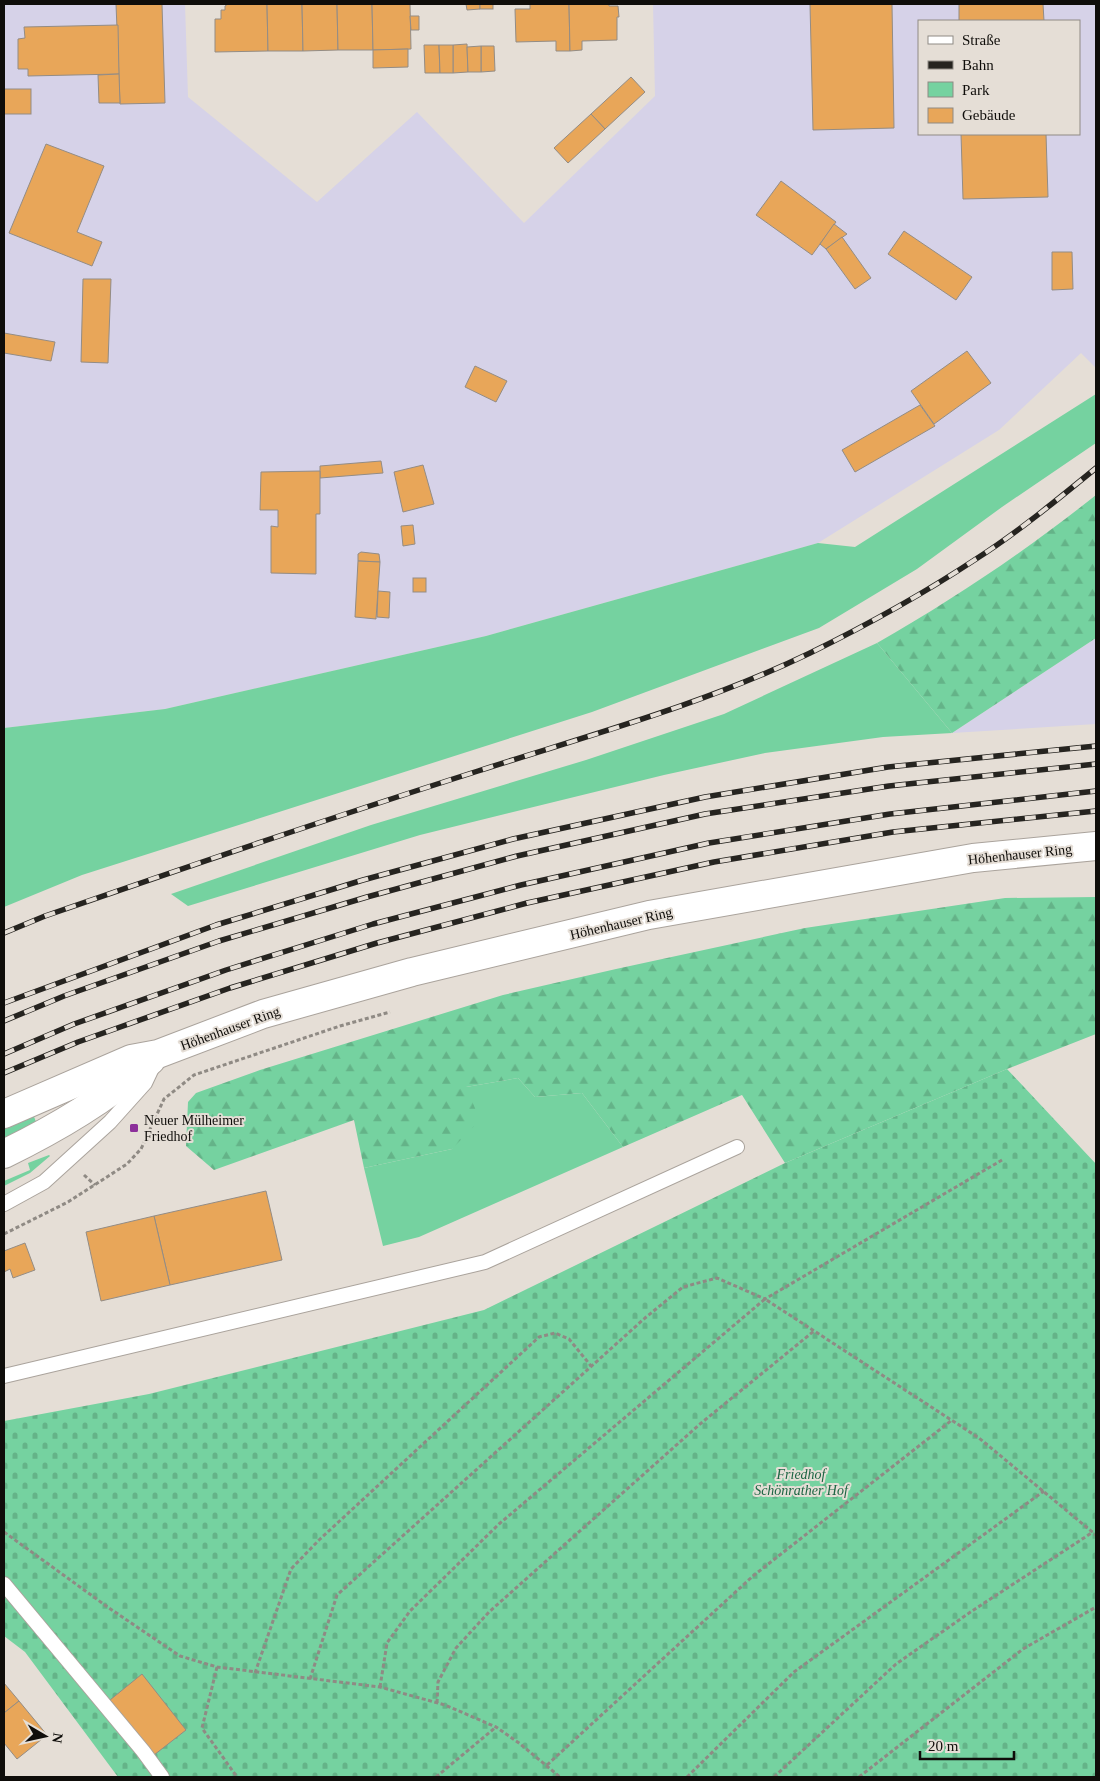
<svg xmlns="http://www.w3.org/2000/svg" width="1100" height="1781" font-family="Georgia,serif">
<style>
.commercial{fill:#d6d2e8;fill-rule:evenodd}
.green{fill:#75d2a0}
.forest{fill:url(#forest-firs)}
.cemetery{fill:url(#cemetery-stones)}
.building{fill:#e8a659;stroke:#938c85}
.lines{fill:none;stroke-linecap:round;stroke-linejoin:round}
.service-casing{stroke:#aaa39c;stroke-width:16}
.tertiary-casing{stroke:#aaa39c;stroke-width:30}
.path{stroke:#8f8a84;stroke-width:3;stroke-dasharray:4 2.5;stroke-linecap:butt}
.service{stroke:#fff;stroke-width:14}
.tertiary{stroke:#fff;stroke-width:28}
.rail-casing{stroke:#262420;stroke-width:5.5}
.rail{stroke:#e5ded6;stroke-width:4;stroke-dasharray:11;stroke-linecap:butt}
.poi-dot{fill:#8c2f9a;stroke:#e5ded6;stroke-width:2}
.labels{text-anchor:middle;stroke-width:4;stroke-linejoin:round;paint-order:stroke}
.street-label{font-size:14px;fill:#0f0d0a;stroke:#e5ded6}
.poi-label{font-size:14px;fill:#0f0d0a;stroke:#e5ded6;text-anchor:start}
.park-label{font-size:14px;font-style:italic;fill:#1c6543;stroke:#e5ded6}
</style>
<defs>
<pattern id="forest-firs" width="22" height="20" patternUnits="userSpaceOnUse" patternTransform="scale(1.25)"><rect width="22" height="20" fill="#75d2a0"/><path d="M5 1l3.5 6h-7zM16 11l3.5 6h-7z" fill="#64b388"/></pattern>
<pattern id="cemetery-stones" width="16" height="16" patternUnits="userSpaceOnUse" patternTransform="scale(1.25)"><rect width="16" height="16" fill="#75d2a0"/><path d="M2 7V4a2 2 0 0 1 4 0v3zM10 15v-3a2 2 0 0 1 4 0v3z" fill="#64b388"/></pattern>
</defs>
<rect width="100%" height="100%" fill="#e5ded6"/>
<g class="commercial">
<path d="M4 4H185L188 97 317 202 417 112 524 223 655 96 653 4H1096V368L1081 353 999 430 818 543 486 636 165 709 4 728ZM919 21H1079V134H919Z"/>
<path d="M1096 638V724L952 733Z"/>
</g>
<g class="green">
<path d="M1096 394V443L1002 507 917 569 819 628 592 712 82 875 4 907V728L165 709 486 636 818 543 855 547Z"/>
<path d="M877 643 952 733 883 737 765 753 664 775 420 835 188 906 171 894 371 825 586 760 724 714Z"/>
<path d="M518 1078 535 1097 582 1093 623 1147 419 1237 383 1246 364 1168 452 1149 466 1087Z"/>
<path d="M33 1114 36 1122 4 1140V1128Z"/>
<path d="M49 1155 50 1156 30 1173 4 1186V1181L30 1170 28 1163Z"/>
</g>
<g class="forest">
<path d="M1096 495V638L952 733 877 643C954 599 1027 550 1096 495Z"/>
<path d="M1096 897V1034L1007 1069 785 1163 742 1095 623 1147 582 1093 535 1097 518 1078 466 1087 480 1120 452 1149 364 1168 354 1120 214 1170 186 1146 188 1102 196 1093 260 1070 503 995 616 969 805 928 1005 898Z"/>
</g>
<path class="cemetery" d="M1007 1069 1096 1164V1777H118L25 1652 4 1636V1421L149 1394 484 1310 785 1163Z"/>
<g class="building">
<path d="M116 4H162L165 103 120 104Z"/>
<path d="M228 4H267L268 51 215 52V19H221V10H225V6Z"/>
<path d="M267 4H302L303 51H268Z"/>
<path d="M302 4H337L338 50 303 51Z"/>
<path d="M337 4H372L373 50H338Z"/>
<path d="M372 4H410L411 49 373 50Z"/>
<path d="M466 4H480V9L467 10Z"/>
<rect x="480" y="4" width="13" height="5"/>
<path d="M530 4H569L570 51H556V41L516 42 515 9H530Z"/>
<path d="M569 4H609V6H618L619 17H617V40L582 41V50L570 51Z"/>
<path d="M810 4H892L894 128 813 130Z"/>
<path d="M959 4H1043L1044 21H959Z"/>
<path d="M410 16H419V30H411Z"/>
<path d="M118 25 119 74 28 76V69H18V39L25 38 24 27Z"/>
<path d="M467 44 468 72 453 73V45Z"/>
<path d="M424 45H439L440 73H425Z"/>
<path d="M439 45H453V73H440Z"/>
<path d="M481 46H494L495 71 481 72Z"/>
<path d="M481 46V72H468L467 47Z"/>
<path d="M408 49V67L373 68V50Z"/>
<path d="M119 74 120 103H99L98 75Z"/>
<path d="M631 77 645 92 605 129 591 114Z"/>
<rect x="4" y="89" width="27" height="25"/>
<path d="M591 114 605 129 568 163 554 148Z"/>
<path d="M961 134H1046L1048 197 963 199Z"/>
<path d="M46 144 104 166 77 232 102 242 92 266 9 233Z"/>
<path d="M781 181 836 222 812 255 756 215Z"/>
<path d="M834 224 847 234 826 249 820 244Z"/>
<path d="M904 231 972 277 956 300 888 254Z"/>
<path d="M842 237 871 278 855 289 826 249Z"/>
<path d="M1052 252H1072L1073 289 1052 290Z"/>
<path d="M83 279H111L108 363 81 362Z"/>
<path d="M4 333 55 342 51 361 4 353Z"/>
<path d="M967 351 991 383 934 424 911 391Z"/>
<path d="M475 366 507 381 496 402 465 387Z"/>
<path d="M920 405 935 426 855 472 842 450Z"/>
<path d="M381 461 383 473 320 478V466Z"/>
<path d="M423 465 434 504 403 512 394 472Z"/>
<path d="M320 471V514H316V574L271 573V526L278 527V510H260L261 472Z"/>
<path d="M413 525 415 544 403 546 401 526Z"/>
<path d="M361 552 379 554 380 562 358 561V554Z"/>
<path d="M358 561 380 562 376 619 355 617Z"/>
<rect x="413" y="578" width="13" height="14"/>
<path d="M378 591 390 592 389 618 377 617Z"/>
<path d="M266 1191 282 1260 170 1285 154 1216Z"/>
<path d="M154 1216 170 1285 101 1301 86 1232Z"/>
<path d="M25 1243 35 1270 13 1278 10 1269 4 1272V1251Z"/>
<path d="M142 1674 186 1730 154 1755 110 1700Z"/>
<path d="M4 1683 19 1701 4 1713Z"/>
<path d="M19 1701 47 1735 17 1759 4 1743V1713Z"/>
</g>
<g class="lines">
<g class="service-casing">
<g id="service">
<path d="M4 1204 44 1182 110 1122 145 1083 153 1066"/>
<path d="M4 1376 485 1262 737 1147"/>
<path d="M4 1584 143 1751 162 1777"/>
</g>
</g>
<g class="tertiary-casing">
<g id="tertiary">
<path d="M4 1114 131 1059 158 1054 263 1014 412 972 649 915 973 858 1096 846"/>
<path d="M4 1154C59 1127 104 1100 151 1060"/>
</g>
</g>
<g class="path">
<path d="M84 1175 95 1185"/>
<path d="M4 1234 68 1202 127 1164 141 1149 164 1099 194 1075 340 1026 390 1012"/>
<path d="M4 1532 109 1608 180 1656 217 1667 380 1687 445 1705 496 1727 519 1743 560 1777"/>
<path d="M217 1667 202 1728 237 1777"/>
<path d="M255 1673 291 1569 319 1540 539 1337 555 1333 569 1339 591 1366"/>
<path d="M310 1679 337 1595 645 1318 683 1287 717 1278 765 1299 1002 1160"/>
<path d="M380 1687 387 1643 410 1611 499 1524 765 1299 979 1438 1096 1535"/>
<path d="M437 1703 438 1682 456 1648 489 1612 700 1424 814 1331"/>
<path d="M547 1765 753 1576 952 1420"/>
<path d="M436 1777 496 1727"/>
<path d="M687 1777 794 1672 1044 1491"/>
<path d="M774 1777 896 1664 972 1611 1093 1532"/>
<path d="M859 1777 1023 1649 1096 1607"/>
</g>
<use href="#service" class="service"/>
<use href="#tertiary" class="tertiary"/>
<g class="rail-casing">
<g id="rail">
<path d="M4 933 45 916C189 866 333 817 478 771 590 735 705 704 810 653 867 625 923 594 976 559 1018 532 1057 500 1096 468"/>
<path d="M4 1003 216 925 363 880 513 839 705 797 888 767 1096 746"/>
<path d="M4 1021 64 996 219 941 367 897 517 856 705 814 889 786 1096 764"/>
<path d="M4 1054 74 1024 226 970 373 924 521 885 709 843 890 814 1096 791"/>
<path d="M4 1073 78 1042 230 988 377 943 527 903 714 862 893 832 1096 811"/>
</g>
</g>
<use href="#rail" class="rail"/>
</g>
<rect class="poi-dot" x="129" y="1123" width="10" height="10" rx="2.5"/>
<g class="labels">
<g class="street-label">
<text transform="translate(1020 854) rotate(-6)" y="5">Höhenhauser Ring</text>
<text transform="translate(621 923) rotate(-13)" y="5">Höhenhauser Ring</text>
<text transform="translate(230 1028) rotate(-20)" y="5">Höhenhauser Ring</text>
</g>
<g class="poi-label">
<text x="144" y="1125">Neuer Mülheimer<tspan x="144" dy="16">Friedhof</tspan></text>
</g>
<g class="park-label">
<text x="801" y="1479">Friedhof<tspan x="801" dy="16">Schönrather Hof</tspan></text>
</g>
</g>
<rect width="1100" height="1781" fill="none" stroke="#0f0d0a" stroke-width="10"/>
<rect x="918" y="20" width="162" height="115" fill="#e5ded6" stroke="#8f8a84"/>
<rect x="928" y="36" width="25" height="8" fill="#ffffff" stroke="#8f8a84"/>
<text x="962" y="45" font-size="15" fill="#0f0d0a">Straße</text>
<rect x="928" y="61" width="25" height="8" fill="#262420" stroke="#8f8a84"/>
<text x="962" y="70" font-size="15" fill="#0f0d0a">Bahn</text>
<rect x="928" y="82" width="25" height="15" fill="#75d2a0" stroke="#8f8a84"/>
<text x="962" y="95" font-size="15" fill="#0f0d0a">Park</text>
<rect x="928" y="108" width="25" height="15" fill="#e8a659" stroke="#8f8a84"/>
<text x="962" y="120" font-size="15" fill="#0f0d0a">Gebäude</text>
<g transform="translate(45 1736) rotate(99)" stroke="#e5ded6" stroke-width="4" paint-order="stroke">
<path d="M0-4L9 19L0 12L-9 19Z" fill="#0f0d0a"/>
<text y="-8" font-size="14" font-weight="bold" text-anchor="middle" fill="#0f0d0a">N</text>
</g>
<path d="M920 1751v8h94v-8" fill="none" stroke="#0f0d0a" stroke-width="2.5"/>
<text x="928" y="1751" font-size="15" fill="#0f0d0a" stroke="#e5ded6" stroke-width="4" paint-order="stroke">20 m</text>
</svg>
